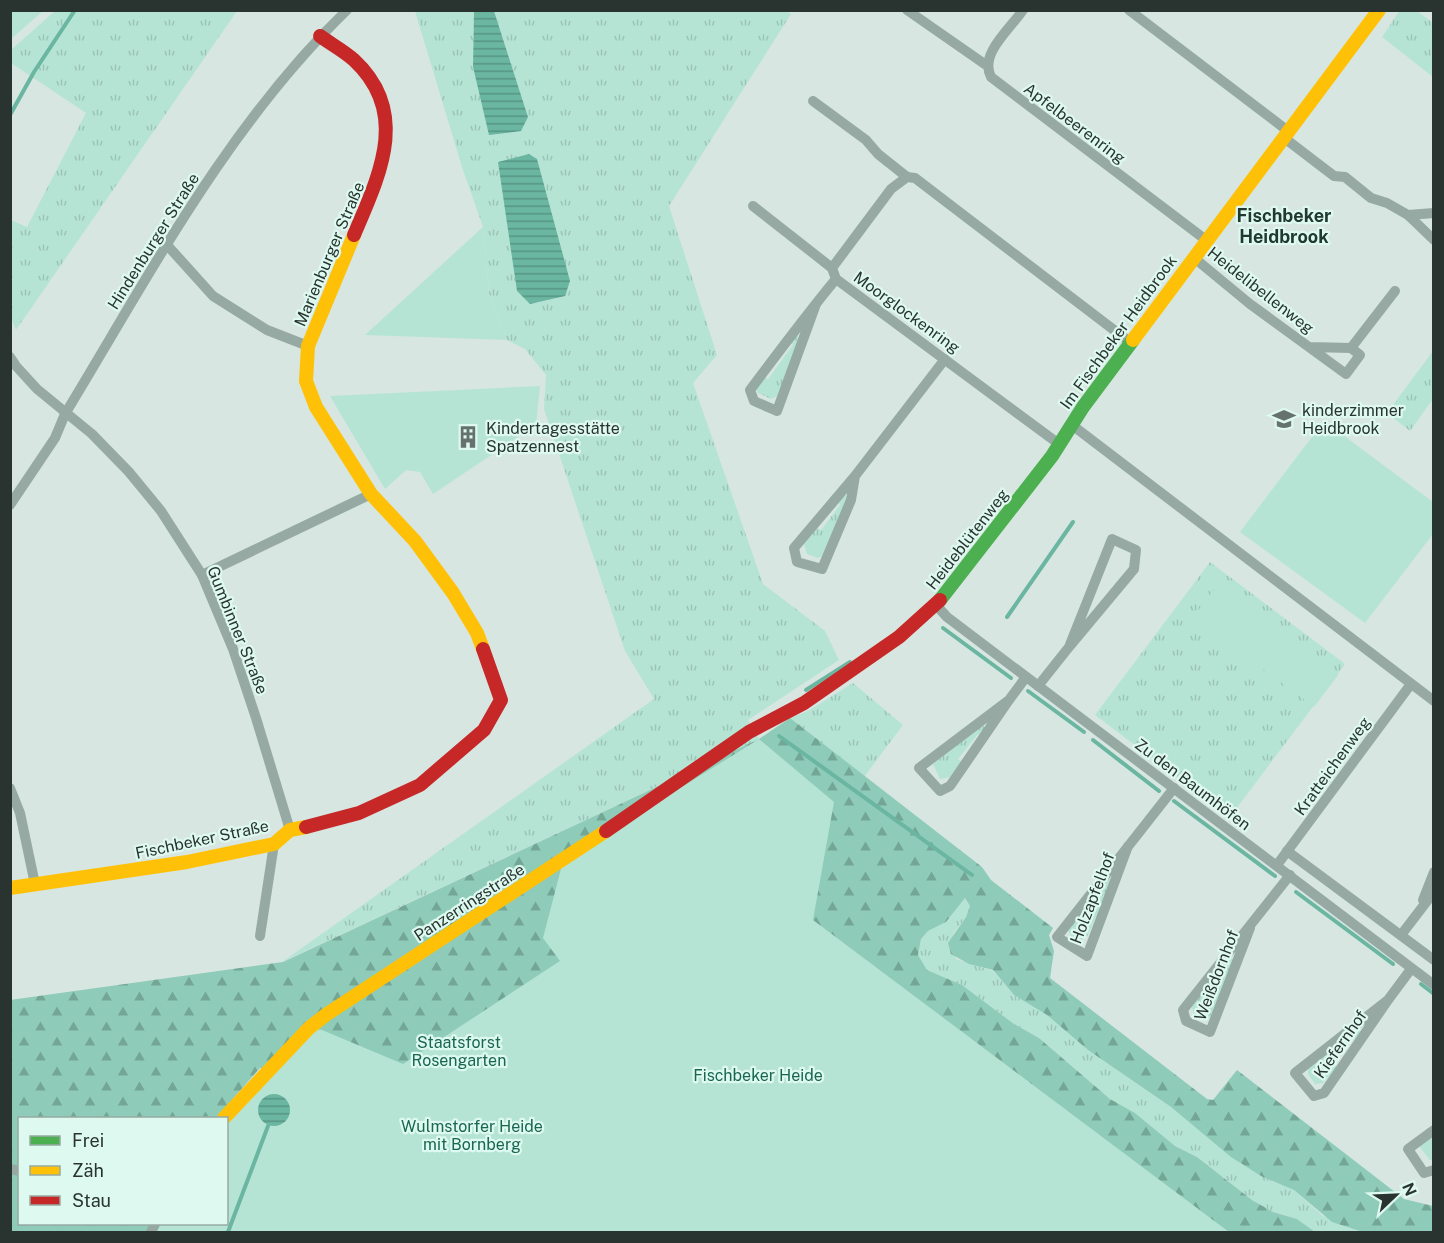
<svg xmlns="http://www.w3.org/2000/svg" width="1444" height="1243" font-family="'Public Sans',sans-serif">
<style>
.grass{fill:url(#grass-tufts)}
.forest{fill:url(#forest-firs)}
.green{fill:#b6e4d4}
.water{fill:url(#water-rules)}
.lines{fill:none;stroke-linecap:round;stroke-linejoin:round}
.stream{stroke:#6ab6a0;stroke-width:4}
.street{stroke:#96aaa3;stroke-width:10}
.fast{stroke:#4caf50;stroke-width:14}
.slow{stroke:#ffc107;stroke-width:14}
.jam{stroke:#c62828;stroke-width:14}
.labels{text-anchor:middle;stroke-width:4.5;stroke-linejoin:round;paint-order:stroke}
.street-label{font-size:16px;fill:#293430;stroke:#def9ef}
.poi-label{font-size:16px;fill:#293430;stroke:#def9ef;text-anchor:start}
.park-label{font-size:16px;fill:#196651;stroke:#def9ef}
.neighbourhood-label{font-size:18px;font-weight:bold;fill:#223931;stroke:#def9ef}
</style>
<defs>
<pattern id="grass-tufts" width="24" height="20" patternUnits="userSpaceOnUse" patternTransform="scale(1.5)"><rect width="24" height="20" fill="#b6e4d4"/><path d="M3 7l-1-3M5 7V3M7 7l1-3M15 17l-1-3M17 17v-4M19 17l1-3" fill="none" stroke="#9cc4b6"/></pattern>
<pattern id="forest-firs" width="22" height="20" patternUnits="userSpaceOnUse" patternTransform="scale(1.5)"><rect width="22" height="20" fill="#8ecbb8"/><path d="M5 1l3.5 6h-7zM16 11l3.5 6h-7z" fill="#74a696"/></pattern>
<pattern id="water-rules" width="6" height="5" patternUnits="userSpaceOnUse" patternTransform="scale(1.5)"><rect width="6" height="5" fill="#6ab6a0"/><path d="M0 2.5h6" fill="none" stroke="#579583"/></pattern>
</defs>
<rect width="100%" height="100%" fill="#d7e6e1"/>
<g class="grass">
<path d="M56 10 237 11 16 330 11 318V220L27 227 86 113 11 63V50Z"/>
<path d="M1400 10 1417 11 1433 23V77L1382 37Z"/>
<path d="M415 11H474L473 67 490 135 528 117 494 11H786L791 14 669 206 717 355 693 383 763 584 825 631 839 660 748 720 759 739 282 962 654 699 625 651 544 409 546 375 525 349 507 340 489 294 483 227 462 167Z"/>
<path d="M795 335 801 338 777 396 771 399 758 393 756 389 764 377 768 379 793 345 790 342Z"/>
<path d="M1433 351V399L1410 431 1387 413Z"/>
<path d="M842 494 848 497 822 556 818 558 807 554 804 544 816 528 821 530 840 505 837 501Z"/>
<path d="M1210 562 1345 664 1230 817 1095 715Z"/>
<path d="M853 683 903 725 864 777 790 718 808 711Z"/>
<path d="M982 725 987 729 981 736 978 734 958 759 962 762 950 777 940 779 933 764Z"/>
<path d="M1107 877 1112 880 1088 935 1081 941 1070 935 1068 930 1081 911 1086 914 1104 888 1101 885Z"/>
<path d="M965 898 970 906 966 917 953 934 956 959 993 971 1014 995 1047 1015 1088 1050 1171 1107 1243 1165 1294 1190 1323 1216 1363 1232H1315L1297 1219 1273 1212 1252 1200 1197 1157 1175 1146 1135 1113 1110 1099 1039 1038 1014 1024 962 985 927 970 918 955 921 939 928 931 946 922Z"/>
<path d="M1230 957 1236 960 1211 1017 1206 1020 1194 1015 1192 1007 1204 991 1209 993 1228 967 1225 964Z"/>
<path d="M1357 1029 1362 1033 1356 1040 1353 1038 1334 1064 1337 1067 1323 1083 1315 1084 1308 1074V1068Z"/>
<path d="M1433 1133V1159L1430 1160 1419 1146Z"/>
</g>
<path class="forest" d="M790 718 982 867 991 880 1053 928 1049 935 1054 951 1050 978 1207 1099 1213 1100 1237 1070 1404 1199 1433 1206V1232H1363L1332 1222 1294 1190 1261 1176 1231 1157 1171 1107 1088 1050 1047 1015 1014 995 993 970 969 964 951 954 948 943 966 917 970 906 965 898 946 922 928 931 921 939 918 955 927 970 962 985 1014 1024 1039 1038 1110 1099 1135 1113 1175 1146 1197 1157 1252 1200 1273 1212 1297 1219 1315 1232H778L614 1071 274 1074 260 1068 216 1118H20V1224H150L146 1232H11L10 1000 283 962 759 739Z"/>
<g class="green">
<path d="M11 10H43V11L11 39Z"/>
<path d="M483 227 489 294 507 340 365 335Z"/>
<path d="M540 386 536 425 433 494 420 472 406 470 385 489 330 396Z"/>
<path d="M1324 421 1433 502V534L1365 623 1240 532Z"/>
<path d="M1218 584 1339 674 1314 707 1193 617Z"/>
<path d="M759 739 834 802 813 920 1229 1232H151L155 1224H226V1118L309 1028 322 1030 403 1064 560 961 543 938 563 861Z"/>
</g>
<g class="water">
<path d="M474 11H494L528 117 521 131 489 135 473 67Z"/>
<path d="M529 154 537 159 570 281 565 296 530 304 517 291 498 162Z"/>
<circle cx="274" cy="1110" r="16"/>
</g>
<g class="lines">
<g class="stream">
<path d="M10 115 34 72 75 10"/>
<path d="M1007 617 1073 522"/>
<path d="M943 628 1011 678"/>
<path d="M806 690 850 662"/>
<path d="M1028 691 1084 732"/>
<path d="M779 736 972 875"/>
<path d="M1093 740 1159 791"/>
<path d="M1174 801 1275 876"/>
<path d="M1296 892 1393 964"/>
<path d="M1421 984 1434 994"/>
<path d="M228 1232 268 1126"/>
</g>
<g class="street">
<path d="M907 10 986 65"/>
<path d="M1023 10C1010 29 979 54 991 77L1206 240"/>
<path d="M1129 10 1288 131"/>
<path d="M813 101 866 140 878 154 907 177"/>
<path d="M1283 137 1334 176 1345 177 1371 198 1387 203 1408 215 1434 240"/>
<path d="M753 206 832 268"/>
<path d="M1408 215 1434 213"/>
<path d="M168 246 213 296 267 330 308 346"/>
<path d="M1193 257 1250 304 1346 374 1360 355 1351 348 1310 347"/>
<path d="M816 304 777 411 754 401 750 390C778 353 806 315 836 279"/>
<path d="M1351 348 1395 291"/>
<path d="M10 357 16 366 37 389 92 434 129 472 161 511 202 575 233 649 256 718 290 830"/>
<path d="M1072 425 1434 701"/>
<path d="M1059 444 836 279 832 268 891 189 907 177 915 178 1131 343"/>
<path d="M855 476 851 500 822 569 797 562 794 548 855 476 945 359"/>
<path d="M10 505 55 438 65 414C150 274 228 125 347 10"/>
<path d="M202 575 371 494"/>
<path d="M936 605 947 617 1434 985"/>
<path d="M1038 686 1069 647 1112 539 1136 550 1134 569 1069 647"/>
<path d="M1009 700 950 786 940 791 919 768 1009 700 1026 677"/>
<path d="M10 788 20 813 35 884"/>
<path d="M1128 846 1087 956 1057 937 1174 788"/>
<path d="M1287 851 1434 960"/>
<path d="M1277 865 1411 684"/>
<path d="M1423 900 1434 872"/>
<path d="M1250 928 1210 1032 1186 1021 1183 1010 1290 875"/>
<path d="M1401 935 1434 892"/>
<path d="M260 936 274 844"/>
<path d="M1388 1000 1324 1093 1314 1096 1295 1073 1388 1000 1411 969"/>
<path d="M1434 1130 1408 1149 1424 1173 1434 1170"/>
<path d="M10 1169 20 1171"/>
<path d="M151 1232 155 1224"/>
</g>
<path class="fast" d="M940 600 1052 456 1083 407 1133 340"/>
<g class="slow">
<path d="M354 235 308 346 306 381 316 407 371 494 415 541 453 593 477 633 483 649"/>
<path d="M1133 340 1379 10"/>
<path d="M10 888 187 862 274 844 290 830 306 827"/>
<path d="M224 1118 309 1028 327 1014 606 831"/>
</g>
<g class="jam">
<path d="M320 36C331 44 344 51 354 60 411 113 379 176 354 235"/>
<path d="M306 827 359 813 420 785 484 730 501 700 483 649"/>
<path d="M606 831 749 732 804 703 899 637 940 600"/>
</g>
</g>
<defs>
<g id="school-bare" transform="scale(1.8)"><path d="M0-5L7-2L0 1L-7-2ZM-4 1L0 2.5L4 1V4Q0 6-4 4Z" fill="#66726e" stroke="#def9ef" stroke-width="2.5" paint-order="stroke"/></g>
<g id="building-bare" transform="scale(1.8)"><path d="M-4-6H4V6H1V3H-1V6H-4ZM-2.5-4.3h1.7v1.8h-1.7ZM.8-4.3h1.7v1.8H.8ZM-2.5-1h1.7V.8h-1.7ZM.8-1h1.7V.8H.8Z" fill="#66726e" stroke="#def9ef" stroke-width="2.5" paint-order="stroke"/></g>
</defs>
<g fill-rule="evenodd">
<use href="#school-bare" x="1284" y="419"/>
<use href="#building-bare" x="468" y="437"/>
</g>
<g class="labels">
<g class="street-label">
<text transform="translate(1075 123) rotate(37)" y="6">Apfelbeerenring</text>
<text transform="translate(153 241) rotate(-58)" y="6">Hindenburger Straße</text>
<text transform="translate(329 254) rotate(-67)" y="6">Marienburger Straße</text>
<text transform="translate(1261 290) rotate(38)" y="6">Heidelibellenweg</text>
<text transform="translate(907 312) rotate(36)" y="6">Moorglockenring</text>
<text transform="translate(1118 332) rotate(-54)" y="6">Im Fischbeker Heidbrook</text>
<text transform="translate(967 539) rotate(-52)" y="6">Heideblütenweg</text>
<text transform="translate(238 630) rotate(68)" y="6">Gumbinner Straße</text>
<text transform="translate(1332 766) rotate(-54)" y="6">Kratteichenweg</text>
<text transform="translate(1193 784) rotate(37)" y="6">Zu den Baumhöfen</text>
<text transform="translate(202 839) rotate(-12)" y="6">Fischbeker Straße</text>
<text transform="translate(1092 898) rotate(-69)" y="6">Holzapfelhof</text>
<text transform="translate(469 902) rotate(-33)" y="6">Panzerringstraße</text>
<text transform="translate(1216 975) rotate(-69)" y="6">Weißdornhof</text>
<text transform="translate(1340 1044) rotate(-55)" y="6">Kiefernhof</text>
</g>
<g class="poi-label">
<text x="1302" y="416">kinderzimmer<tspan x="1302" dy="18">Heidbrook</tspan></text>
<text x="486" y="434">Kindertagesstätte<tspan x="486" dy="18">Spatzennest</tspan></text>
</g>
<g class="park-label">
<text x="459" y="1048">Staatsforst<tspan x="459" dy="18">Rosengarten</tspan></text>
<text x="758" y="1081">Fischbeker Heide</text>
<text x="472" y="1132">Wulmstorfer Heide<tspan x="472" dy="18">mit Bornberg</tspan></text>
</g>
<g class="neighbourhood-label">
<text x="1284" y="222">Fischbeker<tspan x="1284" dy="21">Heidbrook</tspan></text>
</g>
</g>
<rect width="1444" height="1243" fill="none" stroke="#293430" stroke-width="24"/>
<rect x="18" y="1117" width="210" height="108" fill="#def9ef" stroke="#96aaa3" stroke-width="1.5"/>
<rect x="30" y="1136" width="30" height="9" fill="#4caf50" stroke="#96aaa3" stroke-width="1.5"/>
<text x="72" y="1147" font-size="18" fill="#293430">Frei</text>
<rect x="30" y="1166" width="30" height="9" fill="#ffc107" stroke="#96aaa3" stroke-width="1.5"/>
<text x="72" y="1177" font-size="18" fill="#293430">Zäh</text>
<rect x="30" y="1196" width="30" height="9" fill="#c62828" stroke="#96aaa3" stroke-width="1.5"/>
<text x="72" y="1207" font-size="18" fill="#293430">Stau</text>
<g transform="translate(1396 1195) rotate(67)" stroke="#def9ef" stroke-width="4.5" paint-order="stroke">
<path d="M0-4.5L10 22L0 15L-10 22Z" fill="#293430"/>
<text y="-9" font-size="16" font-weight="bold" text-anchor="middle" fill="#293430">N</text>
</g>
</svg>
